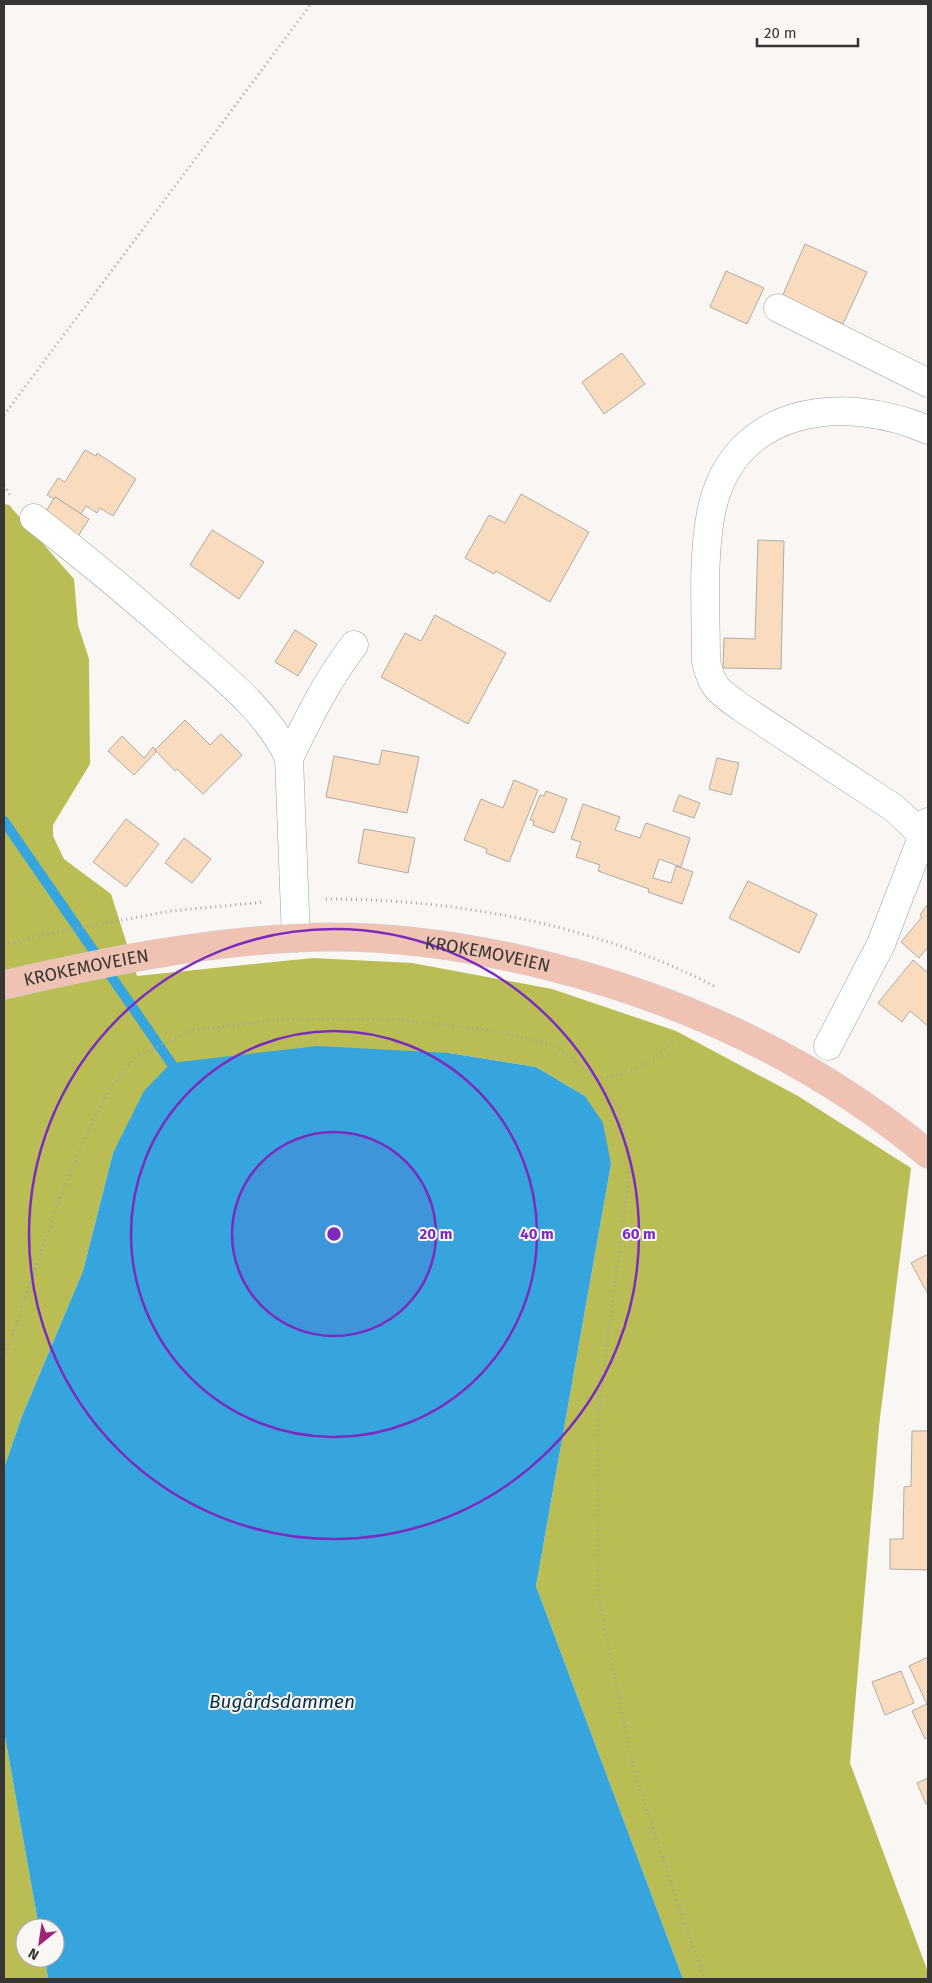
<svg xmlns="http://www.w3.org/2000/svg" width="932" height="1983" font-family="'Fira Sans',sans-serif">
<style>
.forest{fill:#babd54}
.water{fill:#36a4dd}
.lines{fill:none;stroke-linecap:round;stroke-linejoin:round}
.stream{stroke:#36a4dd;stroke-width:10}
.building{fill:#f9dcbd;stroke:#aeaba7}
.minor-casing{stroke:#a29e9c;stroke-width:29}
.major-casing{stroke:#d3d3d3;stroke-width:29}
.path{stroke:#a6a3a2;stroke-width:3;stroke-dasharray:1 4;stroke-linecap:butt}
.minor{stroke:#fff;stroke-width:28}
.major{stroke:#efc2b3;stroke-width:28}
.ring{fill:none;stroke:#7b2cbf;stroke-width:2.5}
.labels{text-anchor:middle;stroke-width:4;stroke-linejoin:round;paint-order:stroke}
.street-label{font-size:18px;fill:#383635;stroke:#faf6f4}
.water-label{font-size:19px;font-style:italic;fill:#002f46;stroke:#faf6f4}
.centre{fill:#7b2cbf;stroke:#faf6f4;stroke-width:2.5}
.ring-label{font-size:15px;text-anchor:middle;font-weight:bold;fill:#7b2cbf;stroke:#faf6f4;stroke-width:4;stroke-linejoin:round;paint-order:stroke}
</style>
<rect width="100%" height="100%" fill="#faf6f4"/>
<g class="forest">
<path d="M4 504 9 505 74 579 78 625 89 659 90 764 53 825V836L64 859 111 894 137 976 313 958 412 963 552 989 676 1031 798 1096 911 1168 879 1426 850 1763 928 1972V1979H683L536 1586 611 1164 585 1096 536 1067 449 1053 113 1153 83 1271 22 1416 4 1468Z"/>
<path d="M4 1731 39 1928H25V1958H45L48 1979H4Z"/>
</g>
<path class="water" d="M317 1046 449 1053 536 1067 585 1096 603 1123 611 1164 536 1586 683 1979H48L45 1958H55V1928H39L4 1731V1468L22 1416 83 1271 113 1153 144 1091 171 1063Z"/>
<g class="lines">
<path class="stream" d="M4 821 171 1063"/>
</g>
<g class="building">
<path d="M805 244 867 272 843 324 782 297Z"/>
<path d="M726 271 764 288 747 324 710 307Z"/>
<path d="M622 353 645 384 604 414 582 382Z"/>
<path d="M85 450 96 456 97 453 136 479 113 516 100 508 97 513 86 506 81 514 55 497 54 499 47 495 58 478 65 482Z"/>
<path d="M521 494 589 532 550 602 496 571 494 574 465 558 489 515 505 523Z"/>
<path d="M55 497 89 519 77 538 43 516Z"/>
<path d="M212 530 264 562 239 599 190 565Z"/>
<path d="M758 540 784 541 781 669 723 668 724 638 755 639Z"/>
<path d="M435 615 506 653 468 724 381 677 405 633 421 641Z"/>
<path d="M295 630 317 644 298 676 275 662Z"/>
<path d="M185 720 210 745 221 734 242 755 203 794 177 769 175 771 155 750Z"/>
<path d="M122 736 144 758 153 747 156 752 134 775 108 751Z"/>
<path d="M382 750 419 757 407 813 326 797 334 756 379 765Z"/>
<path d="M717 758 739 763 731 795 709 789Z"/>
<path d="M514 780 538 790 509 862 486 853 487 849 464 840 481 799 503 808Z"/>
<path d="M546 791 567 799 554 833 533 825 534 821 530 820 540 795 544 796Z"/>
<path d="M679 795 700 803 694 818 673 811Z"/>
<path d="M583 804 620 817 615 830 640 838 646 823 690 838 681 867 659 859 653 878 671 883 676 866 693 872 682 904 648 892 649 889 598 871 600 865 576 857 581 842 571 839Z"/>
<path d="M126 819 159 844 126 887 93 862Z"/>
<path d="M364 829 415 838 408 873 358 863Z"/>
<path d="M184 838 211 859 192 883 165 863Z"/>
<path d="M748 881 817 914 799 953 729 918Z"/>
<path d="M928 904V947L919 958 901 942 922 917 920 915Z"/>
<path d="M913 960 928 973V1026L910 1011 902 1022 878 1003Z"/>
<path d="M928 1254V1294L911 1263Z"/>
<path d="M912 1431H928V1570L890 1569V1539H903L904 1487 911 1486Z"/>
<path d="M928 1657V1737L925 1739 912 1711 927 1704 909 1666Z"/>
<path d="M901 1671 914 1703 885 1715 872 1682Z"/>
<path d="M928 1778V1803L926 1804 917 1783Z"/>
</g>
<g class="lines">
<g class="minor-casing">
<g id="minor">
<path d="M778 308 928 383"/>
<path d="M34 518C88 560 140 603 191 649 227 680 269 714 289 758L296 938"/>
<path d="M289 758C308 719 327 680 354 645"/>
<path d="M923 835 894 808 742 708C720 692 712 689 706 661 706 613 702 561 711 513 732 406 843 393 928 430"/>
<path d="M828 1046 881 944 928 822"/>
</g>
</g>
<g class="major-casing">
<g id="major">
<path id="s1" d="M4 985C99 963 197 943 295 938 380 933 465 945 548 966 687 1001 817 1062 928 1154"/>
</g>
</g>
<g class="path">
<path d="M4 415 311 4"/>
<path d="M4 485 11 497"/>
<path d="M326 899C460 899 596 925 716 987"/>
<path d="M4 945 42 935 170 911 265 902"/>
<path d="M597 1079C627 1073 653 1066 673 1041"/>
<path d="M4 1359 60 1198 90 1127 111 1088 137 1056 194 1030 283 1019H393L495 1031 554 1045 597 1079 618 1107 631 1160 598 1415V1596L634 1771 684 1922 705 1979"/>
<path d="M4 1974V1979"/>
</g>
<use href="#minor" class="minor"/>
<use href="#major" class="major"/>
</g>
<circle cx="334" cy="1234" r="102" fill="#7b2cbf" fill-opacity=".12"/>
<g class="ring">
<circle cx="334" cy="1234" r="102"/>
<circle cx="334" cy="1234" r="203"/>
<circle cx="334" cy="1234" r="305"/>
</g>
<g class="labels">
<g class="street-label">
<text dy="6" stroke="none"><textPath href="#s1" startOffset="489">KROKEMOVEIEN</textPath></text>
<text dy="6" stroke="none"><textPath href="#s1" startOffset="84">KROKEMOVEIEN</textPath></text>
</g>
<g class="water-label">
<text x="282" y="1708">Bugårdsdammen</text>
</g>
</g>
<circle cx="334" cy="1234" r="8" class="centre"/>
<g class="ring-label">
<text x="436" y="1239">20 m</text>
<text x="537" y="1239">40 m</text>
<text x="639" y="1239">60 m</text>
</g>
<rect width="932" height="1983" fill="none" stroke="#383635" stroke-width="10"/>
<g transform="translate(40 1943) rotate(210)"><circle r="24" fill="#faf6f4" stroke="#aca9a8"/>
<path d="M0-4L9 19L0 12L-9 19Z" fill="#a12479"/>
<text y="-8" font-size="14" font-weight="bold" text-anchor="middle" fill="#383635">N</text>
</g>
<path d="M757 38v8h101v-8" fill="none" stroke="#383635" stroke-width="2.5"/>
<text x="764" y="38" font-size="15" fill="#383635" stroke="#faf6f4" stroke-width="4" paint-order="stroke">20 m</text>
</svg>
